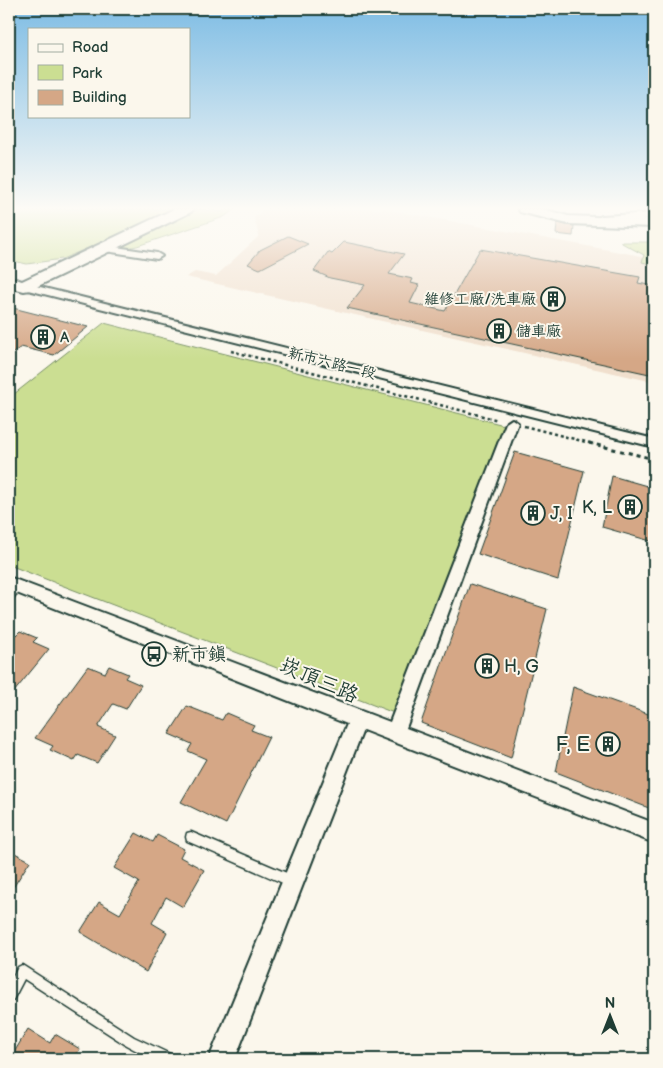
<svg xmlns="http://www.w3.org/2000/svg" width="663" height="1068" font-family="'Balsamiq Sans','LXGW WenKai TC',sans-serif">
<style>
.built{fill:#f0dfcd}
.green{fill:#cbde92;stroke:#758e63}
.building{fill:#d5a786;stroke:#1f3d34}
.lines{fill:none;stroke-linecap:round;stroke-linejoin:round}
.lane-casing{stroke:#1f3d34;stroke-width:3}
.street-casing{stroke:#1f3d34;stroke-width:4}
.primary-casing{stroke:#1f3d34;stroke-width:4}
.path-far1{stroke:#1f3d34;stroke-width:2.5;stroke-dasharray:3 3;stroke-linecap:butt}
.path{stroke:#1f3d34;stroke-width:3;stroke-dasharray:4 4;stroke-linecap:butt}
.lane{fill:#fbf7ec;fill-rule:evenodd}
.street{fill:#fbf7ec;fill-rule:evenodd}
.primary{fill:#fbf7ec;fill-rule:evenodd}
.labels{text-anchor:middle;stroke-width:4;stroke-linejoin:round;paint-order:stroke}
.far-poi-label{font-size:15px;fill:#1f3d34;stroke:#fbf7ec;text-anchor:start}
.far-street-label{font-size:15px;fill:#1f3d34;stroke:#fbf7ec}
.poi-label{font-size:18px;fill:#1f3d34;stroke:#fbf7ec;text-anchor:start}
.near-street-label{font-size:21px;fill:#1f3d34;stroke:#fbf7ec}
.near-poi-label{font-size:21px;fill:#1f3d34;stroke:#fbf7ec;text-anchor:end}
</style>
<rect width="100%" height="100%" fill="#fbf7ec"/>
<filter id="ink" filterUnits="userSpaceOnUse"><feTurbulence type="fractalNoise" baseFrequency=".02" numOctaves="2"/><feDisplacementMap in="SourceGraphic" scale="10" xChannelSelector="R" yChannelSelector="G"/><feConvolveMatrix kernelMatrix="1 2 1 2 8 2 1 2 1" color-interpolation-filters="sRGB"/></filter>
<g filter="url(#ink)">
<path class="built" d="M264 209H384L636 255 654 260V382L186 277 195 272 216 276 259 236 254 218Z"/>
<g class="green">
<path d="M9 209H180L62 259 27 264 9 260Z"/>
<path d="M199 209 222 212 226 209H235L224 217 137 246 101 253 125 240Z"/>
<path d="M620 242H654V265L642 262 644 255Z"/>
<path d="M104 323 504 425 394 713 9 565V398Z"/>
</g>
<g class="building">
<path d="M557 223 574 226 573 236 556 234Z"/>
<path d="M288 236 308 244 260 269 248 264 260 250Z"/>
<path d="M344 242 404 254 389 274 413 279 411 283 419 285 410 303 445 311 480 249 640 277 638 283 654 286V375L347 308 365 285 330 278 314 271 328 252 332 254Z"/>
<path d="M9 307 88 327 54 355 21 347 9 356Z"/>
<path d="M515 452 584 471 558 580 478 554Z"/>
<path d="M612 476 654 488V542L602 527Z"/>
<path d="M470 584 547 609 511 758 421 723Z"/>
<path d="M9 631 16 635 20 631 37 638 33 642 49 649 9 698Z"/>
<path d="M88 666 105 673 109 666 128 674 125 678 141 685 126 709 113 704 98 727 115 735 97 763 78 755 74 761 50 750 53 746 35 738Z"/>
<path d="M573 687 654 716V810L556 772Z"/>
<path d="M187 706 222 720 226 713 254 725 251 730 269 737 226 824 181 802 206 759 188 751 192 744 169 734Z"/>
<path d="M136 833 153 842 157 835 184 849 180 857 204 870 183 907 166 897 152 923 167 932 146 972 80 932 99 902 120 914 139 882 114 868Z"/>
<path d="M9 850 30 861 9 894Z"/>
<path d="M28 1029 50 1043 55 1034 80 1049 74 1059H10Z"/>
</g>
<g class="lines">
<g class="lane-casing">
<g id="lane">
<path d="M18 583 21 584 22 586 12 600 9 601C9 594 10 586 18 583Z"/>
<path d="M191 832 296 877 298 881 296 885 292 887 187 841 186 837 187 833Z"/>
<path d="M22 965 134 1037 170 1054 171 1059H152L126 1045 24 979 13 1000 9 1002V984L18 967Z"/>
</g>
</g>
<g class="street-casing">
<g id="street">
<path d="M654 213V218L601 222 597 219 601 216Z"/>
<path d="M102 245 157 253 162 256 157 259 99 250 97 248Z"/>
<path d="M24 283 654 439V447L20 288 19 286Z"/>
<path d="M512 419 518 423 406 728 654 823V843L363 730 235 1059H209L347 724 9 590V577L390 722 506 423Z"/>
</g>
</g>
<g class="primary-casing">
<g id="primary">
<path d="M174 209H193L191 212 30 290 24 291 9 287V277L22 281Z"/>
<path d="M518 209H543L568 216 654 219V227L568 224 520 212Z"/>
</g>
</g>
<g class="path-far1">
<path d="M231 351 498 420"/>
<path d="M524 426 594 444"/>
</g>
<path class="path" d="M589 443 654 459"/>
<use href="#lane" class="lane"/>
<use href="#street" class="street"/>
<use href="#primary" class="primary"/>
</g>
</g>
<linearGradient id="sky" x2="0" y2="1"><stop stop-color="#7dbce4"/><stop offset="0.58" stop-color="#fdfbf6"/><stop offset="1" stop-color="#fdfbf6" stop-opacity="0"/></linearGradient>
<rect width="663" height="359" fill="url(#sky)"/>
<defs>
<g id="building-ring" transform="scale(1.25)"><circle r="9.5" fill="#fbf7ec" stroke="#1f3d34" stroke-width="1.5"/><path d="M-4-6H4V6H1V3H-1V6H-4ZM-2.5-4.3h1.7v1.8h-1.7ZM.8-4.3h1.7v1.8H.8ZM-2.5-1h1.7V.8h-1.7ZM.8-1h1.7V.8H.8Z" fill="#1f3d34"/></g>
<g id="bus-ring" transform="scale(1.25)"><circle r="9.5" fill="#fbf7ec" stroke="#1f3d34" stroke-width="1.5"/><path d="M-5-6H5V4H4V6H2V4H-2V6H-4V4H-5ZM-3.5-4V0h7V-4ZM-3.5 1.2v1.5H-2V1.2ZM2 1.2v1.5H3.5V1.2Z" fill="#1f3d34"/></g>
</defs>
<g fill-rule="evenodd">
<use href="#building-ring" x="553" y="299"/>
<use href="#building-ring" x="499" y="331"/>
<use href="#building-ring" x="43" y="337"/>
<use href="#building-ring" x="630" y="507"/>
<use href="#building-ring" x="533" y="513"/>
<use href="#bus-ring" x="154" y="654"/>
<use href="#building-ring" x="487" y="666"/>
<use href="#building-ring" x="608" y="744"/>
</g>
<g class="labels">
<g class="far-poi-label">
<text x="536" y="304" text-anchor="end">維修工廠/洗車廠</text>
<text x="516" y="336">儲車廠</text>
<text x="60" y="342">A</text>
</g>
<g class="far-street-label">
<text transform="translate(332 363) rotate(14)" y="5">新市六路一段</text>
</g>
<g class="poi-label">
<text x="612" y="513" text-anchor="end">K, L</text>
<text x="550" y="519">J, I</text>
<text x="172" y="660">新市鎮</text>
<text x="504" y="672">H, G</text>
</g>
<g class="near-street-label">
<text transform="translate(319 680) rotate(23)" y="7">崁頂三路</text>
</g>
<g class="near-poi-label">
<text x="590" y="751">F, E</text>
</g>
</g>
<rect width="663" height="1068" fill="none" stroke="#fbf7ec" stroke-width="30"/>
<rect x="15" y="15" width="633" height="1038" fill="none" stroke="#1f3d34" stroke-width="2" filter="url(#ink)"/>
<rect x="28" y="28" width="162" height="90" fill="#fbf7ec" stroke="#a3ada2"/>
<rect x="38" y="44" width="25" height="8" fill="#fbf7ec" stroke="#a3ada2"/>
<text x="72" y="52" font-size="15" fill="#1f3d34">Road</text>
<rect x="38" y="65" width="25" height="15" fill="#cbde92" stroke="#a3ada2"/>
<text x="72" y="78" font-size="15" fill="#1f3d34">Park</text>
<rect x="38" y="90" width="25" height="15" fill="#d5a786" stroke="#a3ada2"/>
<text x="72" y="102" font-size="15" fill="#1f3d34">Building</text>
<g transform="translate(610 1016)" stroke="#fbf7ec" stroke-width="4" paint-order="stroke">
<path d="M0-4L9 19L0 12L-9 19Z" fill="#1f3d34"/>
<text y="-8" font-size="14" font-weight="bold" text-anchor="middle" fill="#1f3d34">N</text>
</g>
</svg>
